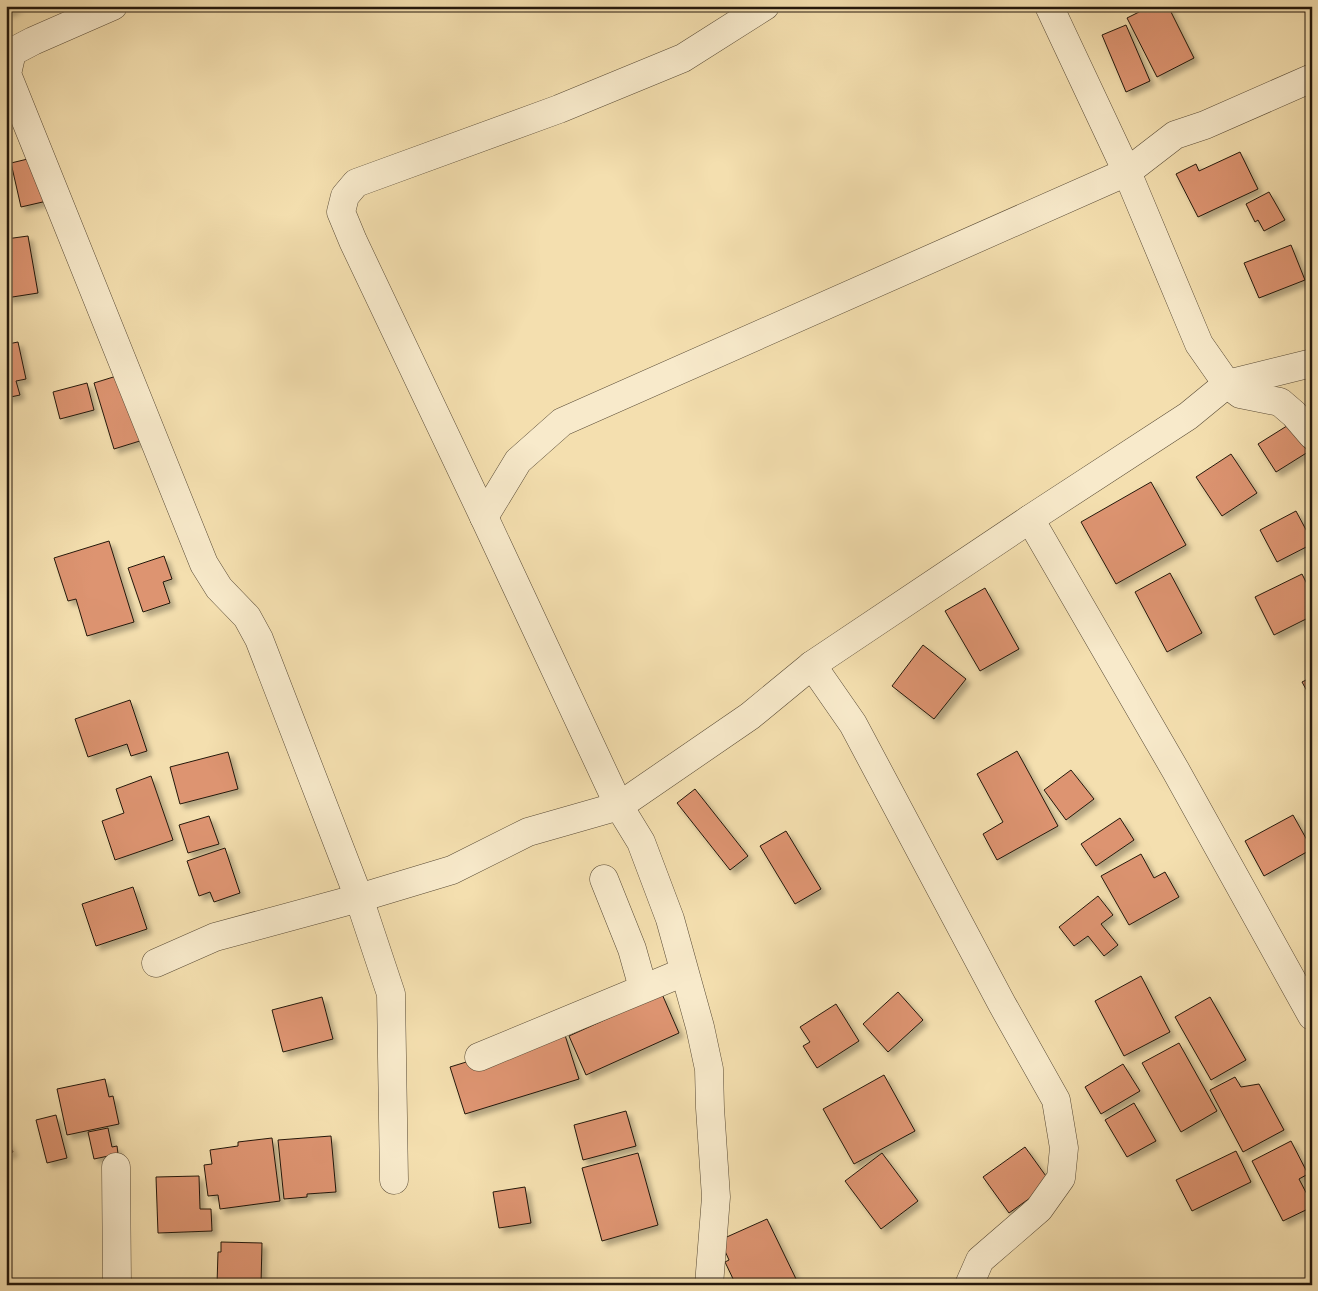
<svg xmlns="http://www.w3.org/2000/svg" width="1318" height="1291" font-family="'EB Garamond',serif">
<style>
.building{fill:#dd9471;stroke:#24180c;filter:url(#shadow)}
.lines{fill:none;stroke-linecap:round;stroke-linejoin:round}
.minor-casing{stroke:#584a35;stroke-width:29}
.minor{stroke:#f8eacb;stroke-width:28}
</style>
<defs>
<filter id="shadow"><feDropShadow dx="4.5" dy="4.5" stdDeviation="2.5" flood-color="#0004"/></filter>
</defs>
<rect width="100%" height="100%" fill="#f4dfaf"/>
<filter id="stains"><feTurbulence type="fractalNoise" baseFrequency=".004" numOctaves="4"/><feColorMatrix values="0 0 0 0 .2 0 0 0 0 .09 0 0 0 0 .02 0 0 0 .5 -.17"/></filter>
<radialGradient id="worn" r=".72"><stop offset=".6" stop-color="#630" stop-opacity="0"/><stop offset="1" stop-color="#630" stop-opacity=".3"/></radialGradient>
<g class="building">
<path d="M6 6H19L6 13Z"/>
<path d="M1151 6H1168L1194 58 1157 77 1127 18Z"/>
<path d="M1126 25 1150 81 1126 92 1102 35Z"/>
<path d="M1240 152 1258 189 1198 217 1176 174 1196 164 1199 171Z"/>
<path d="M36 157 47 201 21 207 11 163Z"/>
<path d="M1269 192 1285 220 1264 231 1258 220 1255 222 1246 204Z"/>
<path d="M28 236 38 293 6 298V239Z"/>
<path d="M1291 245 1305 280 1259 298 1244 263Z"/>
<path d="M6 336 8 344 18 342 26 379 16 381 20 395 6 398Z"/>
<path d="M123 374 143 440 114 449 94 383Z"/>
<path d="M87 383 94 410 60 419 53 392Z"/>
<path d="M1290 424 1308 452 1276 472 1258 444Z"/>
<path d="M1231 454 1257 493 1222 516 1196 477Z"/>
<path d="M1151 482 1186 545 1116 584 1081 522Z"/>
<path d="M1296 511 1312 541V544L1277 562 1260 530Z"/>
<path d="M109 541 134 622 87 636 76 599 68 601 54 558Z"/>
<path d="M164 556 172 579 163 582 170 603 143 612 128 568Z"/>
<path d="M1170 573 1202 633 1167 652 1135 592Z"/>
<path d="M1302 574 1312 594V616L1274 635 1255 597Z"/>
<path d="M985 588 1019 649 980 671 945 611Z"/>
<path d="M923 645 966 679 934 719 892 686Z"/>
<path d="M1312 677V700L1302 682Z"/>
<path d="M130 700 147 751 131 756 127 744 88 757 75 719Z"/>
<path d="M1017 751 1058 826 997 860 983 834 1003 822 977 774Z"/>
<path d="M228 752 238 789 180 804 170 767Z"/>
<path d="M1071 770 1094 799 1066 820 1044 790Z"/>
<path d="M151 776 173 840 115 860 102 821 124 813 116 789Z"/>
<path d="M695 789 748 856 730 870 677 803Z"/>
<path d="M1293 815 1312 849 1264 876 1245 841Z"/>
<path d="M209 816 219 844 188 853 179 825Z"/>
<path d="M1120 818 1134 840 1096 866 1081 844Z"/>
<path d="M786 831 821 889 795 904 760 846Z"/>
<path d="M225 848 240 893 214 902 210 892 199 896 187 861Z"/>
<path d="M1141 854 1154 878 1165 872 1179 897 1129 925 1101 876Z"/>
<path d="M133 887 147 929 96 946 82 904Z"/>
<path d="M1098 896 1113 915 1101 924 1118 945 1104 956 1088 936 1074 946 1059 927Z"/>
<path d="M1141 976 1170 1032 1124 1056 1095 1001Z"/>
<path d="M898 992 923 1020 888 1052 863 1024Z"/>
<path d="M662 994 679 1033 586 1075 569 1036Z"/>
<path d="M322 997 333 1039 283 1052 272 1010Z"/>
<path d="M1210 997 1246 1060 1211 1080 1175 1017Z"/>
<path d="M836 1004 859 1041 817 1068 803 1046 810 1042 800 1027Z"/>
<path d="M564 1032 579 1079 465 1114 450 1067Z"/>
<path d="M1179 1043 1217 1111 1181 1132 1142 1063Z"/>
<path d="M1123 1064 1140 1091 1101 1114 1085 1087Z"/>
<path d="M884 1075 915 1131 854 1164 823 1109Z"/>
<path d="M1235 1077 1241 1087 1259 1084 1284 1130 1243 1152 1210 1090Z"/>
<path d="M105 1079 109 1097 113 1096 119 1124 67 1135 57 1089Z"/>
<path d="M1134 1103 1156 1141 1127 1157 1105 1120Z"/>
<path d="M626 1111 636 1146 583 1160 574 1125Z"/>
<path d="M56 1115 67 1158 47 1163 36 1120Z"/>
<path d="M108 1128 112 1147 117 1146 118 1154 94 1159 88 1132Z"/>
<path d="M331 1136 336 1192 307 1194V1197L284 1199 278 1140Z"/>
<path d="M272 1138 280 1201 220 1209 218 1195 208 1196 204 1165 212 1164 210 1150 238 1146V1142Z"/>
<path d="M6 1139 13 1152 6 1155Z"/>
<path d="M1291 1141 1308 1174 1299 1179 1312 1204V1207L1283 1221 1252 1161Z"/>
<path d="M1025 1147 1051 1183 1009 1213 983 1177Z"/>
<path d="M1236 1151 1251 1182 1192 1211 1176 1180Z"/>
<path d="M638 1153 658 1225 602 1241 582 1168Z"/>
<path d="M882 1153 918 1201 881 1229 845 1181Z"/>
<path d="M199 1176 200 1209H211L212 1231 158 1233 156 1177Z"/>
<path d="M525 1187 531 1223 499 1228 493 1192Z"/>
<path d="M767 1219 798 1283 795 1285H736L725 1262 729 1260 720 1240Z"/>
<path d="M221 1242 262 1243 261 1285H217L218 1252H221Z"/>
</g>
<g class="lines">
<g class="minor-casing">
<g id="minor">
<path d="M113 6 33 41 12 52 7 74 204 564 219 588 247 617 259 639 359 898 391 994 394 1180"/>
<path d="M1049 6 1127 172 1199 344 1227 384 1240 394 1280 402 1294 414 1312 435"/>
<path d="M484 517 518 461 562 422 1127 172 1175 135 1205 125 1312 78"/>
<path d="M1030 519 1176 771 1312 1016"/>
<path d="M812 665 853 724 1002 1004 1056 1100 1064 1148 1061 1178 1039 1209 980 1260 969 1285"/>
<path d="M604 879 632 949 643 988"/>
<path d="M156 963 215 937 359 898 452 870 528 832 619 806 750 716 812 665 1030 519 1188 416 1227 384 1312 363"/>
<path d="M479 1057 684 972"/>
<path d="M116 1167 117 1285"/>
<path d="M709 1285 716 1197 710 1108 709 1069 700 1027 670 919 641 842 619 806 484 517 353 241 341 212 345 196 356 183 559 109 683 58 765 6"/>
</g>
</g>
<use href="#minor" class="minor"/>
</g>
<rect width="1318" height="1291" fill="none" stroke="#f4dfaf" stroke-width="25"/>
<rect x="8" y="8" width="1303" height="1276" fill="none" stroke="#24180c" stroke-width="2.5"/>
<rect x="12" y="12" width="1293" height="1266" fill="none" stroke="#24180c"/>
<rect width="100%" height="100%" filter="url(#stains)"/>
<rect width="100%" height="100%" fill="url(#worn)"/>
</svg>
